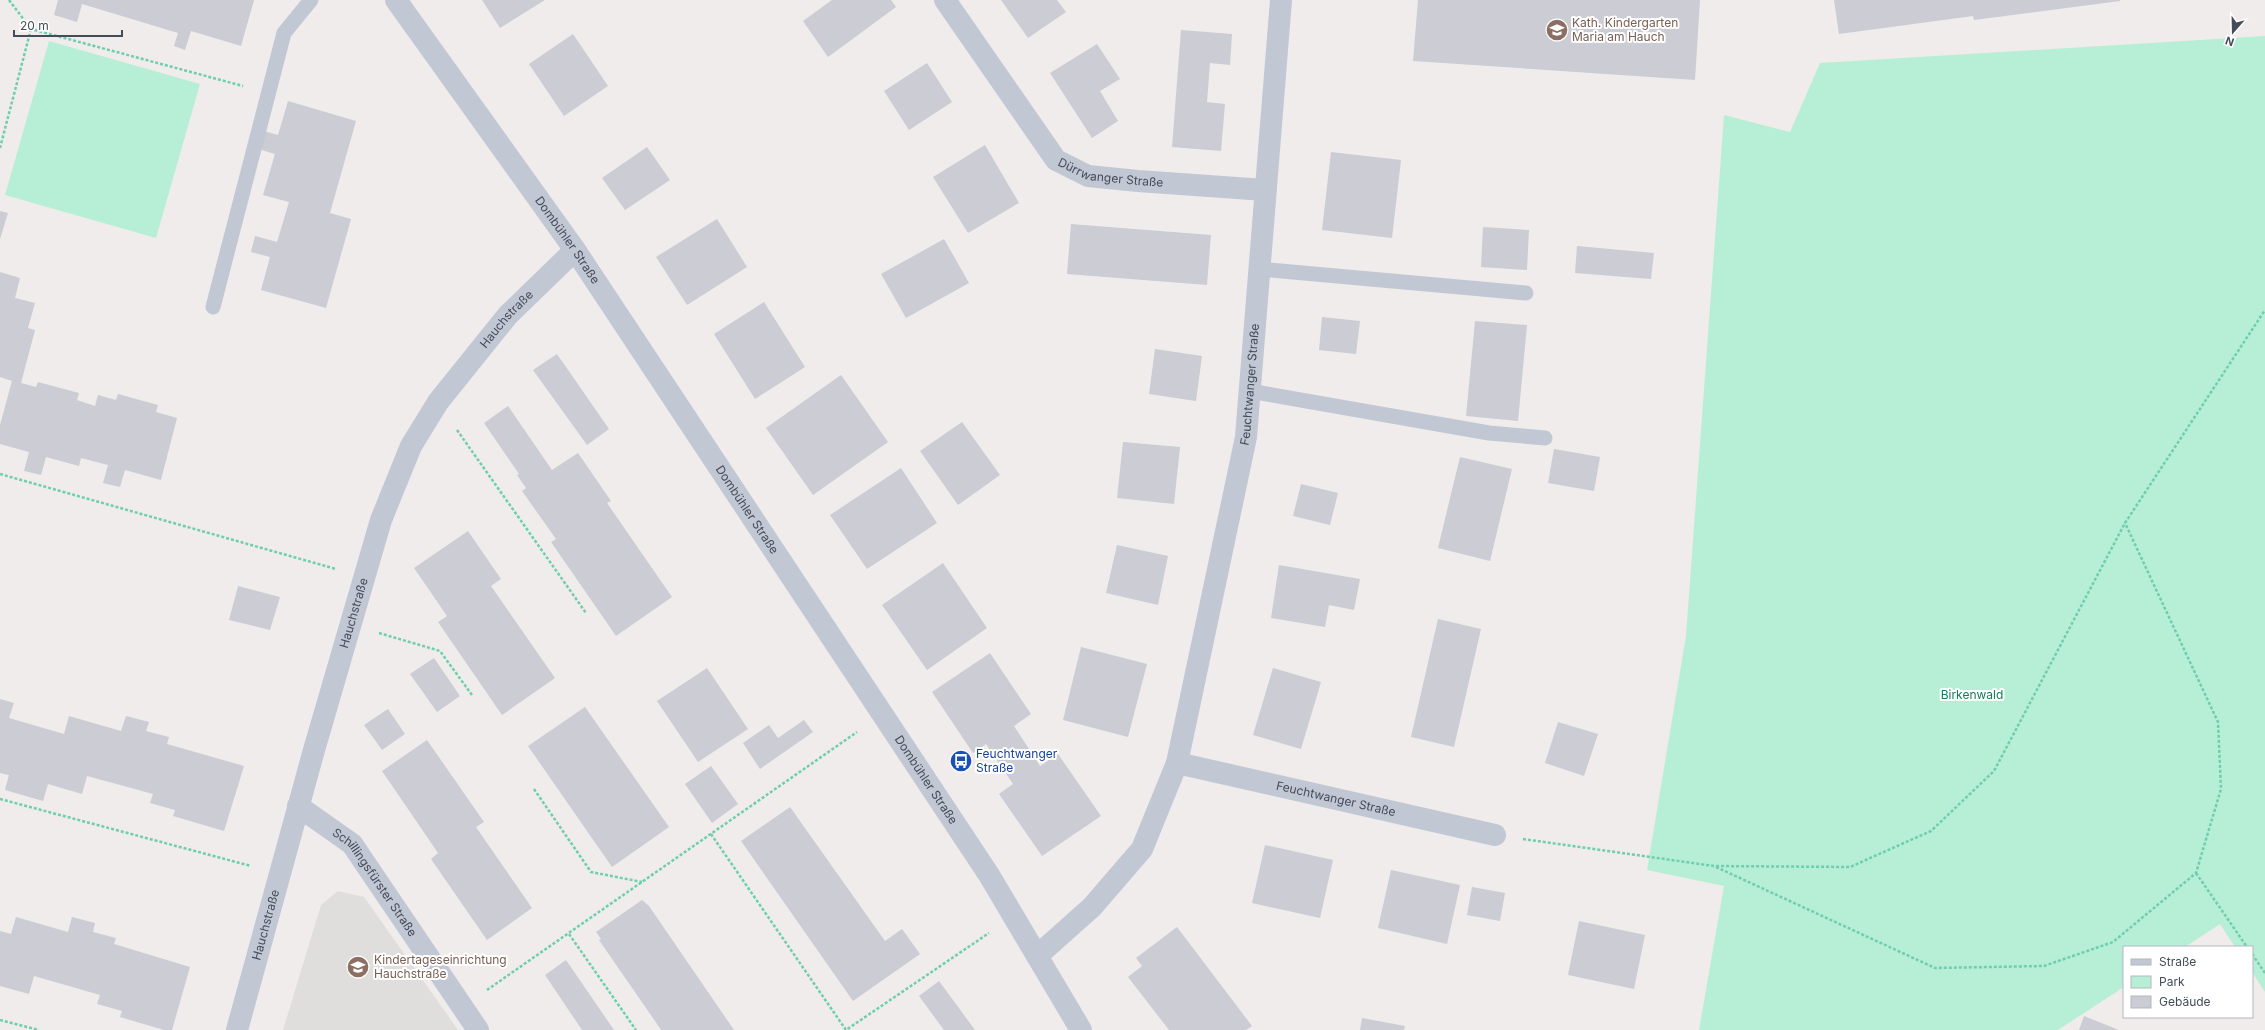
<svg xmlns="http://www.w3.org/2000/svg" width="2265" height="1030" font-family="Inter,sans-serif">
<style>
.education{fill:#e0dddd}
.green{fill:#b7efd6}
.building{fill:#cbccd4}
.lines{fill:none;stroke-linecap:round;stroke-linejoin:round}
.path{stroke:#6eceaf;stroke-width:2.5;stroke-dasharray:3 2;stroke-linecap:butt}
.service{stroke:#c1c8d4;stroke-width:15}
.minor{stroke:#c1c8d4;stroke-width:22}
.labels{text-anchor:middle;stroke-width:4;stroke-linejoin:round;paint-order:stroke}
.education-label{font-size:12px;fill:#785e54;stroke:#fff;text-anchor:start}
.street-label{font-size:12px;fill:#444b59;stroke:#fff}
.park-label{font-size:12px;fill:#147b59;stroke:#fff}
.transit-label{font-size:12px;fill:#164399;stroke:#fff;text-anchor:start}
</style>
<rect width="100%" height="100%" fill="#efeceb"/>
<path class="education" d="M338 891 364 897 458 1030H283L321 905Z"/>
<g class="green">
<path d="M2265 36V992L2252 972V947H2235L2220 924 2185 947H2124V987L2058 1030H1699L1724 886 1647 870 1686 636 1724 115 1790 132 1820 63Z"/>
<path d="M49 41 200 84 156 238 5 195Z"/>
</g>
<g class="building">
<path d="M58 0H254L241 46 191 31 185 50 174 46 178 33 82 4 77 22 54 15Z"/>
<path d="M482 0H545L500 28Z"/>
<path d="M832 0H891L896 7 828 57 803 21Z"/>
<path d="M1001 0H1057L1066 12 1028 38Z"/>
<path d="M1418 0H1700L1695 80 1413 61Z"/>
<path d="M1834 0H2120V1L1974 20 1973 16 1839 34Z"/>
<path d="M1181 30 1232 34 1230 65 1210 63 1207 102 1225 104 1221 151 1172 147Z"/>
<path d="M573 34 608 86 564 116 529 64Z"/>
<path d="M1097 44 1120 79 1100 91 1118 121 1092 138 1050 73Z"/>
<path d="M927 63 952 102 909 130 884 91Z"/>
<path d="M288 101 356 121 330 213 351 219 326 308 261 290 270 257 251 252 255 236 277 242 289 202 263 195 275 154 255 148 260 130 278 135Z"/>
<path d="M985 145 1019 203 968 233 933 177Z"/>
<path d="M647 147 670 180 625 210 602 178Z"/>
<path d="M1331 152 1401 160 1392 238 1322 230Z"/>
<path d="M0 211 8 213 0 239Z"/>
<path d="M717 219 747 267 687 305 656 257Z"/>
<path d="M1071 224 1211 235 1207 285 1067 274Z"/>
<path d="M1483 227 1529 230 1527 270 1481 267Z"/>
<path d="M944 239 969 283 906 318 881 274Z"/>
<path d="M1577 246 1654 253 1651 279 1575 273Z"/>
<path d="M0 272 20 278 15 298 35 303 28 328 35 330 21 383 36 387 38 382 79 393 77 400 95 406 98 395 116 400 118 394 158 405 156 412 177 418 161 480 125 470 120 487 103 483 108 465 81 458 79 466 46 457 41 475 24 471 29 452 0 444V425L12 381 0 377Z"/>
<path d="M764 302 805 367 755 399 714 334Z"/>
<path d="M1322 317 1360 321 1356 354 1319 350Z"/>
<path d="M1475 321 1527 325 1518 421 1466 416Z"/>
<path d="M1155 349 1202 356 1196 401 1149 394Z"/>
<path d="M557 354 609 429 587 445 533 370Z"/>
<path d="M841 375 888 442 813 495 766 428Z"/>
<path d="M508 406 552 470 578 453 611 501 607 503 672 597 616 636 551 542 556 539 522 491 526 488 517 475 519 474 484 423Z"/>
<path d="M962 422 1000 475 958 505 920 451Z"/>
<path d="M1123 442 1180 447 1174 504 1117 498Z"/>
<path d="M1554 449 1600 457 1594 491 1548 483Z"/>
<path d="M1460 457 1512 469 1490 561 1438 548Z"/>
<path d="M901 468 937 523 867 569 830 515Z"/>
<path d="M1301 484 1338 493 1330 525 1293 516Z"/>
<path d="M468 531 501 579 491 586 555 678 502 715 438 622 447 616 414 568Z"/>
<path d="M1117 545 1168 556 1158 605 1106 593Z"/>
<path d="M943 563 987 628 927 670 882 605Z"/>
<path d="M1279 565 1360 579 1354 610 1329 605 1325 627 1271 618Z"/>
<path d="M238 586 280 597 270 630 229 620Z"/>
<path d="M1438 619 1481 629 1454 747 1411 737Z"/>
<path d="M1081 647 1147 664 1128 737 1063 720Z"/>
<path d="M990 653 1031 714 1014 726 1040 766 1058 754 1101 816 1042 856 999 794 1013 784 986 744 973 753 932 692Z"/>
<path d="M434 658 460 696 437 712 410 674Z"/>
<path d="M707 668 748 729 698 762 657 701Z"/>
<path d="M1273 668 1321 682 1301 749 1253 735Z"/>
<path d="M0 699 14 703 9 718 64 734 69 716 121 731 126 716 149 722 146 731 169 737 167 744 244 766 224 831 173 816 175 810 150 803 153 794 87 776 82 794 48 784 43 801 5 790 9 775 0 773Z"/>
<path d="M585 707 669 827 612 867 528 746Z"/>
<path d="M388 709 405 734 382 750 364 725Z"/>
<path d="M804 720 813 732 760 769 743 743 769 725 778 738Z"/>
<path d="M1558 722 1598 734 1584 776 1545 763Z"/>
<path d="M427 740 484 822 476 827 532 908 487 940 431 859 438 853 382 771Z"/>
<path d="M711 766 738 804 712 823 685 784Z"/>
<path d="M790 807 885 941 902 929 920 954 853 1001 741 841Z"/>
<path d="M1265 845 1333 860 1320 918 1252 903Z"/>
<path d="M1391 870 1460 885 1447 944 1378 928Z"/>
<path d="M1472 887 1505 893 1500 921 1467 915Z"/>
<path d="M642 900 649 906 734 1030H661L655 1021 599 940 601 939 596 932Z"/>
<path d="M16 917 68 932 72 917 95 923 93 932 116 938 114 944 190 967 172 1030H164L120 1017 122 1011 97 1004 100 995 34 976 29 994 0 986V931L11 934Z"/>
<path d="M1579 921 1645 935 1634 989 1568 975Z"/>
<path d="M1177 927 1252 1026 1246 1030H1169L1128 977 1142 966 1136 958Z"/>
<path d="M566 960 614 1030H582L545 975Z"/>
<path d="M939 981 975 1030H944L919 996Z"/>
<path d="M2084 1016 2119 1030H2079Z"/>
<path d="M1362 1018 1405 1026 1404 1030H1360Z"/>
</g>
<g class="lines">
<g class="path">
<path d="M9 0 31 29 243 86"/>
<path d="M0 148 31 29"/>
<path d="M457 430 586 613"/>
<path d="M0 474 336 569"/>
<path d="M379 633 440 651 472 695"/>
<path d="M534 789 591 872 642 882"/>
<path d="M0 799 251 866"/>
<path d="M711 834 846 1030 989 933"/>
<path d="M1523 839 1714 866 1850 867 1931 831 1994 771 2125 523 2265 310"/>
<path d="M1716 867 1935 968 2044 966 2113 942 2196 873 2221 789 2218 722 2125 523"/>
<path d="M2196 873 2247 947"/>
<path d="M569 934 636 1030"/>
<path d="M2252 954 2265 973"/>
<path d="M487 990 857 732"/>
<path d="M0 1020 39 1030"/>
</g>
<g class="service">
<path d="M1259 269 1526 293"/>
<path d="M213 307 284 33 311 0"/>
<path d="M1250 391 1489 433 1545 438"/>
</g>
<g class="minor">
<path id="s1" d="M396 0 575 250 989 875 1081 1030"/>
<path id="s2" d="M945 0 1056 160 1088 176 1138 181 1265 190"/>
<path id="s3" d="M1177 763 1495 835"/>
<path id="s4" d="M298 806 352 844 478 1030"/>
<path id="s5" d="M1037 956 1092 907 1142 849 1177 763 1246 437 1281 0"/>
<path id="s6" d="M237 1030 314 750 381 520 411 446 438 402 508 315 575 250"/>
</g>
</g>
<defs>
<g id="school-disc" transform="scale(1.15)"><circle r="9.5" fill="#8d6e63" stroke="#fff"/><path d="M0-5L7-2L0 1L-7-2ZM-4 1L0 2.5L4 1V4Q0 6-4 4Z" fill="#fff"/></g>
<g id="bus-disc" transform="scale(1.15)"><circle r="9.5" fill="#1a4fb4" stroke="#fff"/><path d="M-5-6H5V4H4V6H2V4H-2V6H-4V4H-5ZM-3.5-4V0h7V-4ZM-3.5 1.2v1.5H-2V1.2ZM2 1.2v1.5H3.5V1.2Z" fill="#fff"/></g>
</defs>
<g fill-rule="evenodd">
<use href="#school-disc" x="1557" y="30"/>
<use href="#bus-disc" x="961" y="761"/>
<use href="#school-disc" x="358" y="967"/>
</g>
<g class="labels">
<g class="education-label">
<text x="1572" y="27">Kath. Kindergarten<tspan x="1572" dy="14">Maria am Hauch</tspan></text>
<text x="374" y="964">Kindertageseinrichtung<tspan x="374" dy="14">Hauchstraße</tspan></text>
</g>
<g class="street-label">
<text dy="4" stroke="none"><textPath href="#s2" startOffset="252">Dürrwanger Straße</textPath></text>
<text dy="4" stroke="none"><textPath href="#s1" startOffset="295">Dombühler Straße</textPath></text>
<text dy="4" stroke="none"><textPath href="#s6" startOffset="769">Hauchstraße</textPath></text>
<text dy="4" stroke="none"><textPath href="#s5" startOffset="629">Feuchtwanger Straße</textPath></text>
<text dy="4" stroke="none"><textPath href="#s1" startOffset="619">Dombühler Straße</textPath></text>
<text dy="4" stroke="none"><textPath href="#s6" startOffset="433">Hauchstraße</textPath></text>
<text dy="4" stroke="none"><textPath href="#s1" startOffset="943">Dombühler Straße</textPath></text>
<text dy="4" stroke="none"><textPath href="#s3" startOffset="163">Feuchtwanger Straße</textPath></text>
<text dy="4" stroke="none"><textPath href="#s4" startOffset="110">Schillingsfürster Straße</textPath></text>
<text dy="4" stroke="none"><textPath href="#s6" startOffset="109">Hauchstraße</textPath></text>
</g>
<g class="park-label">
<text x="1972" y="699">Birkenwald</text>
</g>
<g class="transit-label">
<text x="976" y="758">Feuchtwanger<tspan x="976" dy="14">Straße</tspan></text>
</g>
</g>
<rect x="2123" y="946" width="130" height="72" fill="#ffffff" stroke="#b4b7bd"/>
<rect x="2131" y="959" width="20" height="6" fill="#c1c8d4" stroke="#b4b7bd"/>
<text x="2159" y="966" font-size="12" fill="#444b59">Straße</text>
<rect x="2131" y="976" width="20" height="12" fill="#b7efd6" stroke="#b4b7bd"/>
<text x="2159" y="986" font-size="12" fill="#444b59">Park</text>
<rect x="2131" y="996" width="20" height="12" fill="#cbccd4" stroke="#b4b7bd"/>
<text x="2159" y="1006" font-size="12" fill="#444b59">Gebäude</text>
<g transform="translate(2233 32) rotate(200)" stroke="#ffffff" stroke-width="3" paint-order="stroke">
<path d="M0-3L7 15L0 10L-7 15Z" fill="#444b59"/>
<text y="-6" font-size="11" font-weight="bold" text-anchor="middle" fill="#444b59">N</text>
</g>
<path d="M14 30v6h108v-6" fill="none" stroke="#444b59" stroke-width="2"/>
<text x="20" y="30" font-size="12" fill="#444b59" stroke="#ffffff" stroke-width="3" paint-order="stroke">20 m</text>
</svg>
